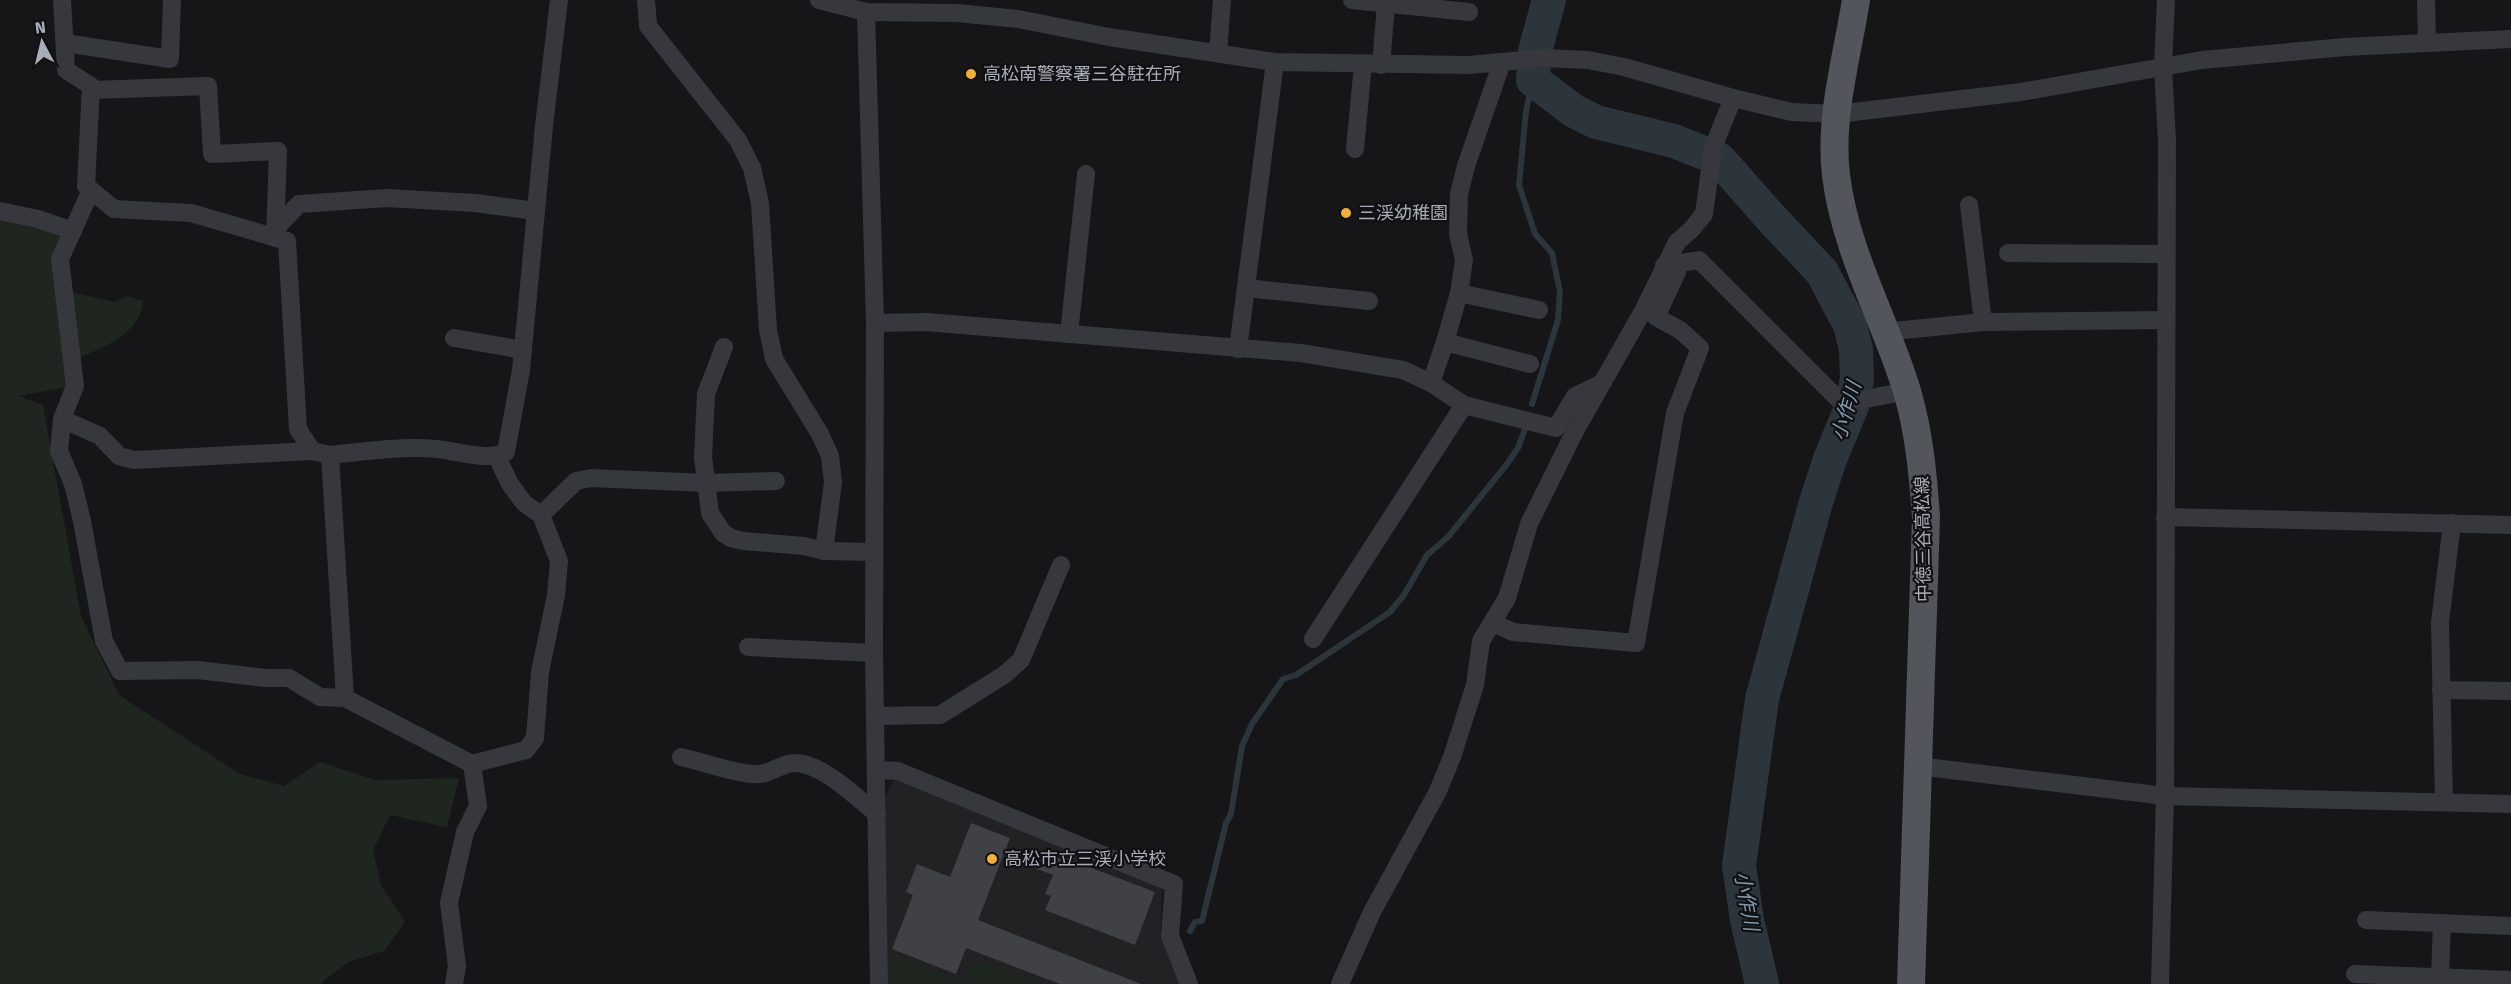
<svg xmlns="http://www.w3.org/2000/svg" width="2511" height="984" font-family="'Fira Sans','Noto Sans JP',sans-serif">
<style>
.built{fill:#222225}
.green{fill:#1e261f}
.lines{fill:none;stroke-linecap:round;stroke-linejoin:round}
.stream{stroke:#2c353c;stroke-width:6}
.river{stroke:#2c353c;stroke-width:34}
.building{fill:#404145}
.minor{stroke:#37383d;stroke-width:18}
.primary{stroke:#53555c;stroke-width:28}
.poi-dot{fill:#f2b134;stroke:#111113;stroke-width:2}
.labels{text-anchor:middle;stroke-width:4.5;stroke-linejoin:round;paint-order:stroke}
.poi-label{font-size:18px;fill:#a8adb8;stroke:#111113;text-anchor:start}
.street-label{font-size:18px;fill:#a8adb8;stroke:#111113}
.water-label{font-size:20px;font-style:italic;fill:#7f9bb3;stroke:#111113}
</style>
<rect width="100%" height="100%" fill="#161618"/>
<path class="built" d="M896 775 1162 885 1161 936 1182 984H888L885 796Z"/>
<g class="green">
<path d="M0 218 39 227 63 238 58 289 114 302 126 296 143 301C141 335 99 350 72 360L67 387 18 396 43 405 81 616 119 695 240 774 284 786 320 762 375 780 459 778 447 827 390 815 373 850 381 885 405 922 384 951 349 962 322 982V984H0Z"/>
<path d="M891 953 961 982 968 970 986 962 1042 984H892Z"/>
</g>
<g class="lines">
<g class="stream">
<path d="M1532 404 1558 320 1560 292 1552 253 1535 234 1519 185 1526 111 1533 80"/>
<path d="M1190 931 1195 922 1202 921 1226 823 1231 814 1242 746 1252 724 1283 679 1296 675 1390 612 1404 595 1427 555 1448 537 1507 464 1518 448 1525 429"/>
</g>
<path class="river" d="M1549 0 1535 51 1533 80 1574 111 1596 122 1674 141 1719 159 1772 219 1822 272 1850 325 1856 349 1857 379 1852 406 1830 459 1816 502 1762 699 1739 866 1747 920 1762 984"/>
</g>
<g class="building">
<path d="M971 823 1010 838 978 920 1141 984H1060L966 948 956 974 892 949 913 895 906 892 917 864 950 877Z"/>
<path d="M1044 852 1064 860 1065 858 1155 892 1135 945 1045 910 1051 896 1045 894 1053 875 1037 869Z"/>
</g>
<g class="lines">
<g class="minor">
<path d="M62 0 66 70 91 86 86 186 114 209 191 213 287 241 298 429 312 451 330 455 345 698 472 764 478 806 465 832 449 903 457 966 454 984"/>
<path d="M646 0 648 26 738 140 752 168 760 203 768 330 774 359 820 434 830 456 833 482 824 551"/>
<path d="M819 0 866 12 957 13 1018 19 1109 37 1275 62 1469 65 1544 58 1588 60 1624 67 1733 98 1792 112 1837 114 2021 92 2202 60 2345 47 2511 39"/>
<path d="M1352 0 1469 12"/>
<path d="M2426 0 2427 42"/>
<path d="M866 12 875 323 874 653 879 984"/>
<path d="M65 43 170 59 172 0"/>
<path d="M1218 53 1222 0"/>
<path d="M1381 65 1386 4"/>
<path d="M91 90 208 86 212 154 278 151 275 238"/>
<path d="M1355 149 1363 64"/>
<path d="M91 190 60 259 75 386 62 419 100 436 119 456 134 460 312 451"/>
<path d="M1969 205 1983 322"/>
<path d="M0 211 38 219 73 231"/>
<path d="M275 229 299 204 387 198 475 203 536 211"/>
<path d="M2008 253 2166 254"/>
<path d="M1664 266 1699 260 1839 400H1861L1907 391"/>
<path d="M1246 288 1369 301"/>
<path d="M1459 293 1539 310"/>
<path d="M875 323 926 322 1301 353 1403 370 1431 383 1464 405 1556 428 1575 396 1602 383"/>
<path d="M1884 332 1983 322 2166 320"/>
<path d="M1069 334 1086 174"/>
<path d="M454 338 523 350"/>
<path d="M1445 342 1530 364"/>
<path d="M724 347 706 394 703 457 710 513 723 533 731 538 743 541 804 546 824 551 874 552"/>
<path d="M1238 349 1275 62"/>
<path d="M1431 383 1445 342 1459 293 1464 260 1458 234 1459 194 1466 166 1502 62"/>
<path d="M62 419 59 451 73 484 82 521 104 641 120 671 198 670 265 678H289L320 697 345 698"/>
<path d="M330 455C366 451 401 446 437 449 458 451 487 462 506 452L521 370 544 126 559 0"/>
<path d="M541 515 576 481 591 478 707 483 776 481"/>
<path d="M2165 517 2511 525"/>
<path d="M1493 623 1513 632 1636 643 1675 413 1700 348 1680 330 1656 317 1677 272 1664 266"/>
<path d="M1313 639 1464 405"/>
<path d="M748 647 874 653"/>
<path d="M2441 690 2511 691"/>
<path d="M877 716 940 715 1004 675 1021 660 1061 565"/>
<path d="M681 757C704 762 728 772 752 774 771 776 781 762 796 763 823 764 857 798 877 814"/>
<path d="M472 764 526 750 535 738 540 672 556 595 559 561 541 515 524 503 510 484 497 457"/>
<path d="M1918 766 2165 796 2511 804"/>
<path d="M877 770 898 771 1174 884 1170 936 1189 984"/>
<path d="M2444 802 2440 622 2452 523"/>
<path d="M2366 920 2511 926"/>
<path d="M2355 974 2511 980"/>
<path d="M2440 977 2442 923"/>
<path d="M1340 984 1372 912 1438 791 1452 757 1475 685 1481 641 1507 598 1529 524 1575 431 1643 311 1677 242 1691 230 1704 214 1713 148 1733 98"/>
<path d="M2160 984 2165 796 2167 141 2163 67 2166 0"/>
</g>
<path class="primary" d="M1856 0C1847 57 1829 118 1836 175 1845 251 1885 319 1907 391 1919 432 1923 474 1926 517L1911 984"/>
</g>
<g class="poi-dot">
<circle cx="971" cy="74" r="6"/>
<circle cx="1346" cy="213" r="6"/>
<circle cx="992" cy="859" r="6"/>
</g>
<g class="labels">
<g class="poi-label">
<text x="983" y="80">高松南警察署三谷駐在所</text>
<text x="1358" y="219">三渓幼稚園</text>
<text x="1004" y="865">高松市立三渓小学校</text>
</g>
<g class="street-label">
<text transform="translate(1923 539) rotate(-91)" y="6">中徳三谷高松線</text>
</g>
<g class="water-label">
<text transform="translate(1846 411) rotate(-74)" y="7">小作川</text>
<text transform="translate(1747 901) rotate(80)" y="7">小作川</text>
</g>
</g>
<g transform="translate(42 42) rotate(353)" stroke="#111113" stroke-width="4.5" paint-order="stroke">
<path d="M0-4.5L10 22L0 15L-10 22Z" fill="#a8adb8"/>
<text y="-9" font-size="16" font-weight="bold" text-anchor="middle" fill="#a8adb8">N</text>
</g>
</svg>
